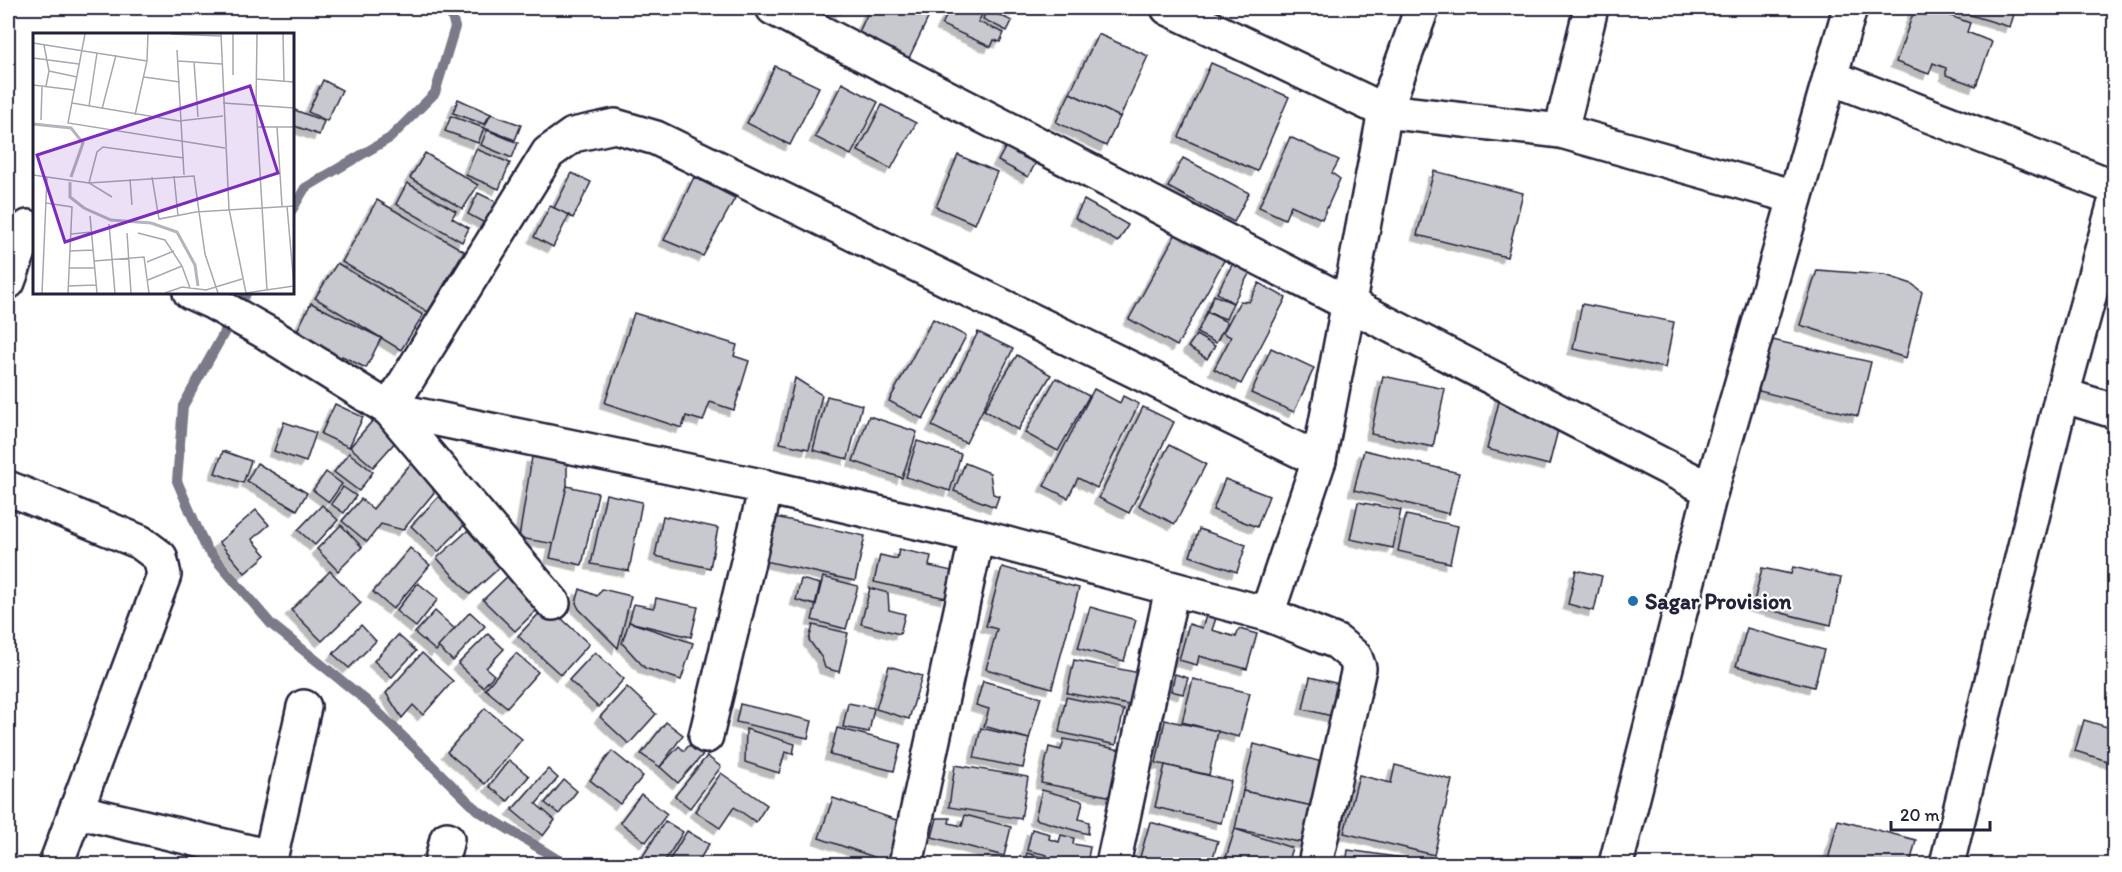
<svg xmlns="http://www.w3.org/2000/svg" width="2122" height="872" font-family="Itim,sans-serif">
<style>
.lines{fill:none;stroke-linecap:round;stroke-linejoin:round}
.stream{stroke:#7a7a88;stroke-width:10}
.building{fill:#c8c8cf;stroke:#22223b;stroke-width:1.5;filter:url(#shadow)}
.street-casing{stroke:#22223b;stroke-width:38}
.street{stroke:#fff;stroke-width:33}
.poi-dot{fill:#1f6fb2;stroke:#fff;stroke-width:2}
.labels{text-anchor:middle;stroke-width:4.5;stroke-linejoin:round;paint-order:stroke}
.poi-label{font-size:22px;font-weight:bold;fill:#22223b;stroke:#fff;text-anchor:start}
.inset-river{fill:none;stroke:#b4b4bc;stroke-width:3}
.inset-road{fill:none;stroke:#a7a7b1;stroke-width:1.5}
.view{fill:#7b2cbf;fill-opacity:0.15;stroke:#7b2cbf;stroke-width:3}
.inset-edge{fill:none;stroke:#22223b;stroke-width:3}
</style>
<defs>
<filter id="shadow"><feDropShadow dx="-5.5" dy="5.5" stdDeviation="0" flood-color="#0004"/></filter>
</defs>
<rect width="100%" height="100%" fill="#fff"/>
<filter id="ink" filterUnits="userSpaceOnUse"><feTurbulence type="fractalNoise" baseFrequency=".0167" numOctaves="2"/><feDisplacementMap in="SourceGraphic" scale="12" xChannelSelector="R" yChannelSelector="G"/><feConvolveMatrix kernelMatrix="1 2 1 2 8 2 1 2 1" color-interpolation-filters="sRGB"/></filter>
<g filter="url(#ink)">
<g class="lines">
<g class="stream">
<path d="M292 210 305 188 390 138 435 93 455 27 449 8"/>
<path d="M247 292 183 406 177 481 206 548 271 624 368 702 477 810 565 864"/>
</g>
</g>
<g class="building">
<path d="M787 8H842L840 14 828 9 822 22Z"/>
<path d="M870 8H933L906 64 855 41Z"/>
<path d="M950 8H971L983 13 978 22 1004 33 1000 42 994 40 991 47 942 25Z"/>
<path d="M971 8H985L983 13Z"/>
<path d="M992 8H1014L1010 16Z"/>
<path d="M1915 8H1929L1970 23 1967 32 1992 42 1976 86 1946 75V68L1933 63 1929 74 1896 62Z"/>
<path d="M1966 8H2016L2010 27 1964 13Z"/>
<path d="M987 9 1012 21 1007 31 983 19Z"/>
<path d="M1098 34 1148 56 1120 117 1070 93Z"/>
<path d="M1211 63 1289 97 1257 171 1179 137Z"/>
<path d="M775 66 819 87 790 145 747 123Z"/>
<path d="M323 80 342 90 327 121 308 112Z"/>
<path d="M842 83 878 102 851 155 815 137Z"/>
<path d="M1070 93 1120 117 1106 146 1056 122Z"/>
<path d="M458 99 491 114 484 124 453 113Z"/>
<path d="M882 105 916 123 891 169 858 151Z"/>
<path d="M292 109 324 121 319 135 292 125Z"/>
<path d="M491 114 521 125 515 140 484 128Z"/>
<path d="M451 116 484 128 478 143 445 131Z"/>
<path d="M487 130 518 143 512 158 481 145Z"/>
<path d="M1011 137 1041 153 1028 177 998 161Z"/>
<path d="M1290 137 1339 160 1332 173 1340 179 1322 219 1291 205 1285 219 1259 207Z"/>
<path d="M476 149 510 163 499 189 466 175Z"/>
<path d="M425 153 478 185 463 209 410 178Z"/>
<path d="M958 155 997 172 975 224 936 207Z"/>
<path d="M1183 158 1249 193 1234 222 1168 187Z"/>
<path d="M1434 171 1523 193 1507 257 1417 235Z"/>
<path d="M572 173 591 182 573 218 554 208Z"/>
<path d="M694 177 735 198 703 256 664 240Z"/>
<path d="M407 183 456 211 452 218 469 228 462 242 396 204Z"/>
<path d="M478 193 503 205 492 227 468 214Z"/>
<path d="M377 200 464 251 428 312 342 262Z"/>
<path d="M1084 200 1128 225 1118 242 1075 218Z"/>
<path d="M550 206 569 215 553 247 534 237Z"/>
<path d="M1179 228 1227 255 1177 346 1129 319Z"/>
<path d="M337 263 423 315 401 350 315 298Z"/>
<path d="M1233 263 1250 272 1233 303 1217 293Z"/>
<path d="M1817 270 1885 275 1912 284 1922 292 1906 358 1800 325Z"/>
<path d="M1259 283 1286 298 1241 384 1214 369 1231 337 1223 333 1240 301 1249 302Z"/>
<path d="M1214 295 1233 303 1226 319 1207 312Z"/>
<path d="M311 303 381 338 366 368 342 356 338 364 292 341Z"/>
<path d="M1582 304 1674 322 1665 368 1573 349Z"/>
<path d="M1207 312 1227 322 1216 343 1197 333Z"/>
<path d="M634 313 737 345 734 356 749 361 734 410 710 402 703 421 686 416 682 428 605 403Z"/>
<path d="M933 319 966 336 923 419 889 401Z"/>
<path d="M978 332 1013 349 966 443 932 426Z"/>
<path d="M1196 335 1215 346 1207 359 1188 347Z"/>
<path d="M1768 339 1871 362 1858 416 1759 391 1761 357Z"/>
<path d="M1271 348 1314 368 1294 412 1251 393Z"/>
<path d="M1017 355 1051 375 1018 430 984 410Z"/>
<path d="M1383 376 1445 389 1433 447 1371 434Z"/>
<path d="M795 378 822 395 809 449 780 443Z"/>
<path d="M1056 378 1089 396 1058 451 1025 433Z"/>
<path d="M1094 389 1120 403 1123 396 1139 404 1097 488 1078 478 1068 498 1044 486Z"/>
<path d="M1502 390 1559 426 1549 465 1487 449Z"/>
<path d="M827 396 862 405 848 459 813 450Z"/>
<path d="M335 404 363 417 349 447 321 434Z"/>
<path d="M1143 407 1174 422 1129 513 1099 498Z"/>
<path d="M869 416 917 432 902 478 853 461Z"/>
<path d="M375 418 398 439 373 467 350 447Z"/>
<path d="M284 422 316 433 306 462 274 451Z"/>
<path d="M917 441 961 454 950 491 906 477Z"/>
<path d="M1169 445 1206 464 1175 524 1139 506Z"/>
<path d="M1364 450 1459 473 1449 514 1354 490Z"/>
<path d="M223 451 251 461 243 483 215 473Z"/>
<path d="M349 453 373 472 359 491 334 472Z"/>
<path d="M532 457 567 463V486L555 544 519 538Z"/>
<path d="M413 461 441 484 403 530 381 524 367 542 342 521 361 499 373 509Z"/>
<path d="M257 463 307 493 297 510 247 481Z"/>
<path d="M965 463 990 473 993 494 999 496 995 507 954 491Z"/>
<path d="M326 472 342 484 329 502 313 490Z"/>
<path d="M1225 479 1269 496 1257 527 1213 510Z"/>
<path d="M567 486 598 493 582 565 550 558Z"/>
<path d="M343 487 356 496 344 513 331 504Z"/>
<path d="M443 492 471 518 438 552 411 526Z"/>
<path d="M606 494 642 502 629 571 591 564Z"/>
<path d="M1358 502 1401 510 1393 548 1350 539Z"/>
<path d="M322 505 338 520 315 545 298 530Z"/>
<path d="M256 510 269 525 252 539 266 555 245 573 219 542Z"/>
<path d="M1406 515 1458 526 1450 563 1398 551Z"/>
<path d="M663 516 718 528 710 568 655 556Z"/>
<path d="M775 517 865 536 855 581 765 561Z"/>
<path d="M475 524 508 560 470 594 437 558Z"/>
<path d="M341 525 362 547 338 571 317 549Z"/>
<path d="M1199 529 1246 545 1237 572 1190 556Z"/>
<path d="M410 548 430 565 393 609 373 592Z"/>
<path d="M899 549 931 556 929 566 952 571 946 598 874 582 880 555 897 559Z"/>
<path d="M1002 567 1079 588 1052 688 986 669 997 629 986 626Z"/>
<path d="M1793 567 1841 578 1831 625 1753 606 1762 568 1791 574Z"/>
<path d="M514 570 545 602 515 631 483 600Z"/>
<path d="M1576 570 1602 576 1594 611 1568 604Z"/>
<path d="M330 571 361 603 322 641 291 610Z"/>
<path d="M823 577 858 586 846 629 812 620Z"/>
<path d="M801 579 820 584 815 605 796 600Z"/>
<path d="M418 583 438 599 416 627 396 611Z"/>
<path d="M870 588 888 593 889 610 905 614 900 634 861 624Z"/>
<path d="M580 589 597 596 602 589 631 596 618 648 579 609 576 603Z"/>
<path d="M656 598 698 607 691 637 629 622 634 604 654 608Z"/>
<path d="M547 605 589 644 561 675 518 636Z"/>
<path d="M1090 607 1136 620 1124 661 1078 648Z"/>
<path d="M435 611 455 629 436 651 415 633Z"/>
<path d="M470 612 485 626 453 661 438 647Z"/>
<path d="M1206 616 1216 618 1212 630 1236 637 1239 629 1257 634 1247 669 1199 656 1197 665 1179 660 1189 624 1202 628Z"/>
<path d="M629 622 693 643 681 680 645 668 622 643Z"/>
<path d="M361 625 376 641 349 668 333 654Z"/>
<path d="M813 625 848 633 839 672 825 668 822 658 809 640Z"/>
<path d="M1747 628 1824 650 1814 687 1736 666Z"/>
<path d="M488 634 504 649 486 668 494 675 483 687 458 664Z"/>
<path d="M398 635 416 651 392 677 374 661Z"/>
<path d="M595 652 624 679 598 707 569 680Z"/>
<path d="M422 653 453 681 423 715 413 705 402 718 386 693Z"/>
<path d="M516 653 538 672 507 707 485 689Z"/>
<path d="M1074 660 1140 673 1134 706 1067 693Z"/>
<path d="M889 666 922 676 909 719 876 709Z"/>
<path d="M1175 674 1188 678 1183 694 1171 691Z"/>
<path d="M1310 677 1348 686 1340 718 1303 709Z"/>
<path d="M1193 679 1250 693 1239 737 1182 722Z"/>
<path d="M983 681 1041 697 1029 739 984 726 989 709 976 705Z"/>
<path d="M627 687 656 714 629 744 600 717Z"/>
<path d="M1066 697 1124 710 1116 745 1059 732Z"/>
<path d="M848 703 874 708 869 732 843 727Z"/>
<path d="M740 704 812 721 808 738 736 722Z"/>
<path d="M485 708 522 739 485 784 447 752Z"/>
<path d="M1165 720 1218 731 1209 775 1156 763Z"/>
<path d="M2084 720 2114 729V763L2075 751Z"/>
<path d="M666 722 683 735 660 767 641 754Z"/>
<path d="M837 728 901 744 894 771 830 755Z"/>
<path d="M981 728 1029 739 1023 768 974 758Z"/>
<path d="M746 729 795 744 793 754 785 752 779 773 745 762Z"/>
<path d="M1064 739 1122 750 1113 797 1041 783 1049 747 1061 750Z"/>
<path d="M694 740 706 751 678 783 660 767 679 746 684 751Z"/>
<path d="M1254 744 1322 762 1312 806 1243 791Z"/>
<path d="M612 751 643 776 620 804 590 780Z"/>
<path d="M707 756 721 767 690 808 675 796Z"/>
<path d="M509 760 529 776 508 801 489 786Z"/>
<path d="M955 765 1028 777 1021 819 949 807Z"/>
<path d="M1165 765 1231 781 1221 823 1155 807Z"/>
<path d="M1395 765 1452 780 1434 855 1344 833 1359 775 1391 783Z"/>
<path d="M548 769 558 778 536 804 555 820 543 836 512 810Z"/>
<path d="M721 773 767 805 756 822 734 807 720 828 695 811Z"/>
<path d="M564 780 577 791 559 814 545 803Z"/>
<path d="M1042 790 1083 801 1079 819 1089 822 1088 834 1035 819Z"/>
<path d="M1243 791 1312 806 1304 843 1235 829Z"/>
<path d="M641 794 667 814 646 842 620 822Z"/>
<path d="M833 798 902 822 888 864H872L874 857 819 838Z"/>
<path d="M965 815 1011 827 1004 856 932 837 937 818H950L949 823 962 826Z"/>
<path d="M1838 820 1916 840 1910 864H1827Z"/>
<path d="M665 821 683 832 663 864H638Z"/>
<path d="M1150 822 1218 841 1211 864H1138Z"/>
<path d="M1032 829 1050 834 1049 839 1059 842 1061 835 1074 838 1073 844 1090 847 1087 864H1045L1047 855 1027 850Z"/>
<path d="M1235 829 1292 848 1287 864H1224Z"/>
<path d="M687 831 709 844 697 864H667Z"/>
<path d="M1348 850 1424 861 1423 864H1346Z"/>
<path d="M1027 853 1044 858 1043 864H1024Z"/>
</g>
<g class="lines">
<g class="street-casing">
<g id="street">
<path d="M773 8 1711 490"/>
<path d="M1168 8 1385 111 1561 131 1795 197"/>
<path d="M1830 77 2114 187"/>
<path d="M1561 131 1591 8"/>
<path d="M8 282 28 227"/>
<path d="M190 292 212 302 267 333 389 409 766 487 977 536 1267 614 1337 642 1355 657 1359 668 1315 864"/>
<path d="M2062 395 2114 411"/>
<path d="M8 488 140 542 160 557 164 575 56 864"/>
<path d="M553 603 389 409 548 153 573 135 615 126 656 138 1319 460"/>
<path d="M1267 614 1319 460 1385 111 1422 8"/>
<path d="M706 736 766 487"/>
<path d="M77 811 270 857"/>
<path d="M269 864 304 707"/>
<path d="M441 864 447 839"/>
<path d="M906 864 977 536"/>
<path d="M1113 864 1172 589"/>
<path d="M1616 864 1711 490 1850 8"/>
<path d="M1947 864 2062 395 2114 206"/>
</g>
</g>
<use href="#street" class="street"/>
</g>
</g>
<circle class="poi-dot" cx="1633" cy="601" r="6"/>
<g class="labels">
<g class="poi-label">
<text x="1645" y="609">Sagar Provision</text>
</g>
</g>
<g transform="translate(33 33)">
<rect width="261" height="261" fill="#fff"/>
<path class="inset-river" d="M0 91 38 95 50 110 38 144M37 149V164L51 175 78 187 118 190 144 199 162 232 165 253"/>
<path class="inset-road" d="M52 1 35 90 192 115M138 1 188 3M188 1 196 176 213 260M200 1V42M224 1 223 72 234 257M250 1 251 48M0 10 114 28M11 12 16 38 13 53M144 17 151 142M0 25 46 31M145 28 189 31M161 29 165 84M16 38 44 44M111 44 147 49M223 46 261 49M0 52 41 57M39 70 146 88 190 83M190 70 261 75M56 73 64 20M69 76 83 22M102 82 114 28 115 1M8 87 9 53M224 94H261M244 94 249 173M0 142 56 150 161 143 172 221 185 260M141 143 145 183M119 144 126 186 163 179 261 173M97 146 99 172M79 164 56 150 64 119 70 114 151 125M13 170 39 174 35 260M254 173 261 253M57 183 64 260M76 191 82 260M94 200 98 260M105 200 132 207 149 233 157 255M38 201 59 199M37 218 60 217M61 228 111 224 116 260M114 229 141 218M36 235H62M115 247 149 233M35 253 63 252M9 260 14 144M132 260 149 254 173 257 209 246M213 260 261 253"/>
<path class="view" d="M217 53 245 140 32 209 4 122Z"/>
<rect width="261" height="261" class="inset-edge"/>
</g>
<rect width="2122" height="872" fill="none" stroke="#fff" stroke-width="30"/>
<rect x="15" y="15" width="2092" height="842" fill="none" stroke="#22223b" stroke-width="2" filter="url(#ink)"/>
<path d="M1891 821v9h99v-9" fill="none" stroke="#22223b" stroke-width="3"/>
<text x="1900" y="821" font-size="18" fill="#22223b" stroke="#ffffff" stroke-width="4.5" paint-order="stroke">20 m</text>
</svg>
